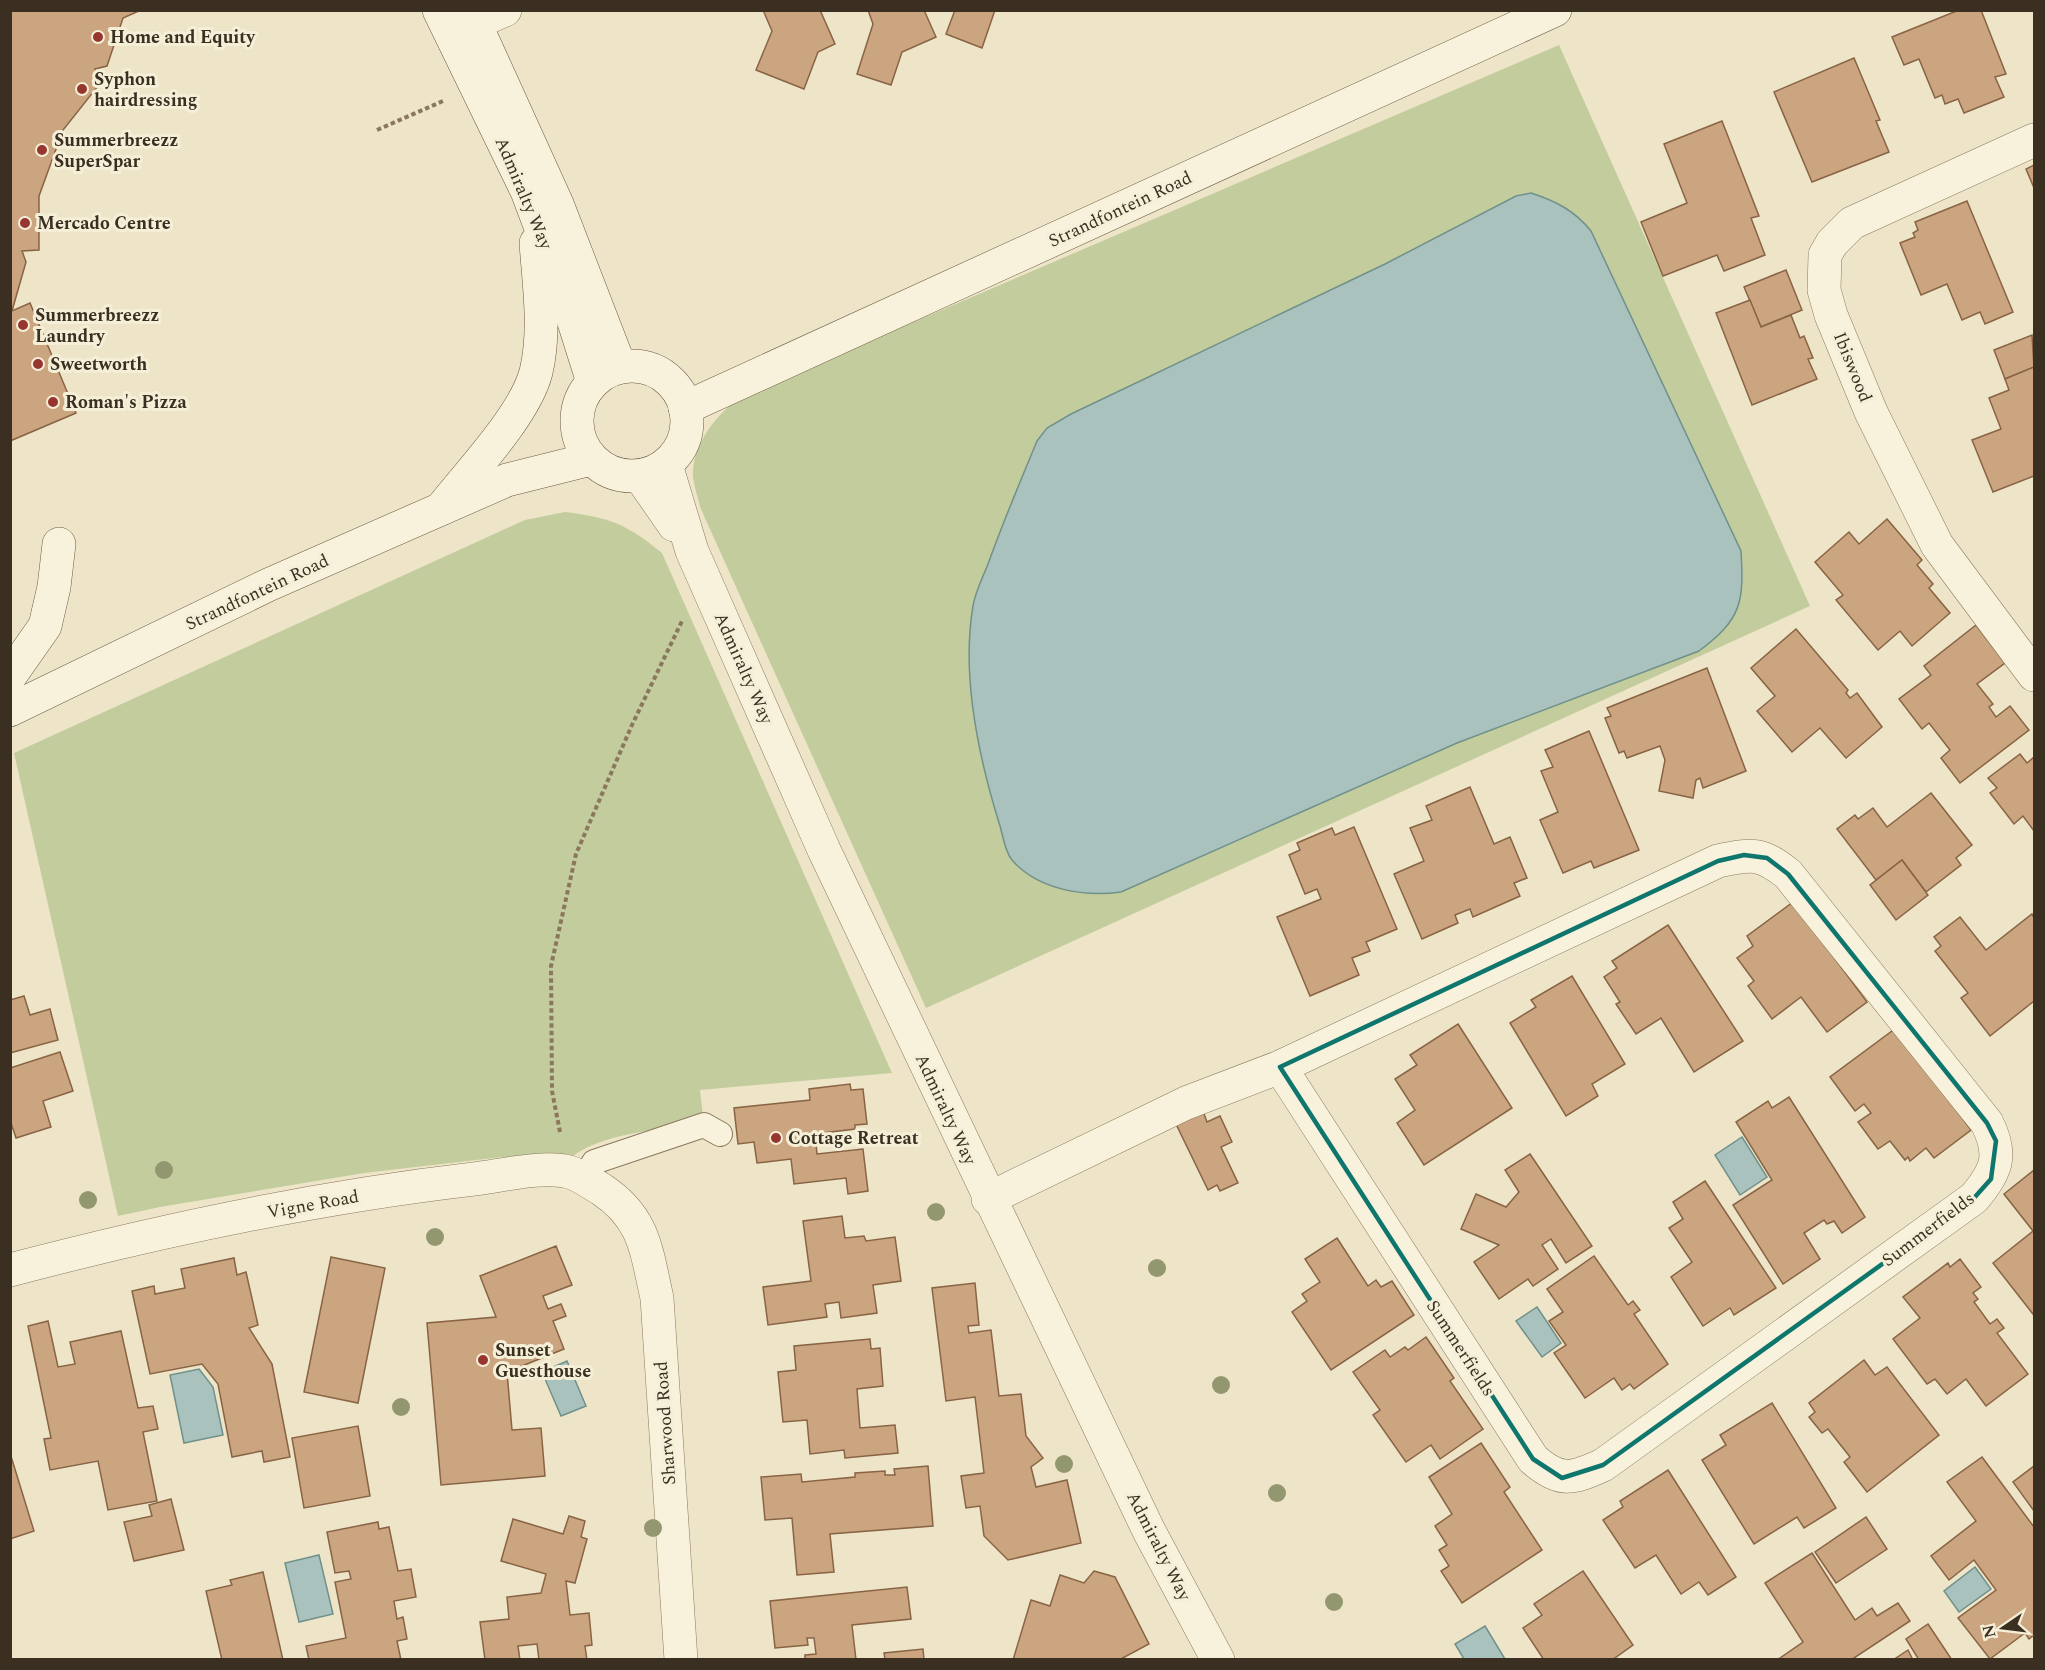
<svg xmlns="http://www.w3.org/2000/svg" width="2045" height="1670" font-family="Spectral,serif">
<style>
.green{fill:#c3cc9c}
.water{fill:#a9c2bd;stroke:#70918b;stroke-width:1.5}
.building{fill:#cba480;stroke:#886444;stroke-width:1.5}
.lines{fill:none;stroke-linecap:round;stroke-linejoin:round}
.lane-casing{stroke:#8a785e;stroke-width:26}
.street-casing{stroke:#8a785e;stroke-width:34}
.secondary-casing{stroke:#6c5941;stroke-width:34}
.path{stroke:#8a785e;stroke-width:4;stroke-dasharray:4.5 3;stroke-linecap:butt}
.lane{stroke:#f8f2dc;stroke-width:24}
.street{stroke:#f8f2dc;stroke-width:33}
.secondary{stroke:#f8f2dc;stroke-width:33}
.tree{fill:#939770}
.marked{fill:none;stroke:#0f766e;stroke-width:4.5;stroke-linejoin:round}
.poi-dot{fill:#97352f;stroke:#f5efd8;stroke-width:2}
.labels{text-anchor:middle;stroke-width:6;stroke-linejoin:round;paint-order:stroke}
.poi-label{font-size:18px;font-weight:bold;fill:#3b2f21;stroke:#f5efd8;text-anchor:start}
.street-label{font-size:18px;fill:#3b2f21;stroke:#f5efd8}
</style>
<rect width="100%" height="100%" fill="#eee5c9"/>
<g class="green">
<path d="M1559 45 1810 606 926 1008 700 507C698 496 692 482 693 471 695 440 717 416 739 397Z"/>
<path d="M565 512C611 518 625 523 662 553L892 1073 700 1090 704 1125C668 1127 595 1134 570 1159L502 1157 364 1173 160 1207 118 1216 14 753 525 520Z"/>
</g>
<g class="water">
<path d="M1531 193C1556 201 1575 211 1591 231L1741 551C1744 602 1742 619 1699 651L1457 743 1121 892C1084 897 1038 890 1012 860 1005 852 1003 836 1000 826 979 759 961 676 973 606 975 592 983 577 988 564 1003 522 1020 482 1037 441L1047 428 1071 414 1385 264 1516 196Z"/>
<path d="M1742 1137 1767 1177 1740 1195 1715 1155Z"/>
<path d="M1537 1307 1561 1343 1542 1357 1516 1321Z"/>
<path d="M567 1361 586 1406 561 1416 542 1372Z"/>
<path d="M199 1369 213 1387 223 1435 184 1443 170 1375Z"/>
<path d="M319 1555 333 1614 299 1622 285 1563Z"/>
<path d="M1975 1567 1991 1589 1959 1612 1944 1591Z"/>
<path d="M1485 1626 1505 1659H1464L1455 1644Z"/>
</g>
<g class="building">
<path d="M10 10H141L123 18 107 66 95 69 102 81 63 130 39 196V250L22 251 26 262 12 311 30 303 76 413 10 441Z"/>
<path d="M763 10H820L835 44 818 52 804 89 756 70 772 31Z"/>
<path d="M868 10H924L936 37 902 52 891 85 857 74 873 24Z"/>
<path d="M955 10H995L982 48 946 34Z"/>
<path d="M1959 10H1981L2006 74 1995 77 2004 97 1964 113 1958 99 1945 104 1942 95 1935 98 1919 59 1904 65 1892 37Z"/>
<path d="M1854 58 1880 120 1876 121 1889 152 1812 182 1774 92Z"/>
<path d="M1722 121 1759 216 1751 218 1765 255 1724 271 1717 255 1663 276 1641 222 1687 203 1664 144Z"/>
<path d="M2034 165V188L2026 169Z"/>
<path d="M1967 201 2013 312 1985 324 1980 312 1962 320 1947 284 1921 295 1900 243 1915 237 1913 233 1918 230 1915 222Z"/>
<path d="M1786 270 1802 310 1761 327 1744 287Z"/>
<path d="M1750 300 1761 327 1791 315 1800 338 1804 336 1813 358 1808 359 1817 379 1752 405 1716 313Z"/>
<path d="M2032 335 2034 367 2005 379 1994 350Z"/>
<path d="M2034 367V476L1993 492 1972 440 2001 429 1989 398 2009 390 2005 379Z"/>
<path d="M1887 519 1922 560 1917 565 1933 584 1929 588 1950 613 1912 646 1900 631 1878 650 1836 600 1843 595 1815 562 1849 532 1859 544Z"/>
<path d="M1976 625 2005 663 1977 684 1993 704 1989 707 1996 717 2010 706 2029 730 1960 783 1941 758 1950 750 1929 723 1922 729 1899 699 1931 675 1924 666Z"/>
<path d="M1796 629 1848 690 1846 693 1850 698 1857 693 1882 727 1846 758 1820 728 1792 752 1757 711 1775 696 1751 668Z"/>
<path d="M1707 668 1746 771 1703 788 1700 778 1696 780 1693 798 1659 791 1665 760 1660 746 1627 758 1624 751 1619 753 1605 718 1611 716 1607 708Z"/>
<path d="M1589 731 1639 850 1594 868 1591 861 1563 873 1540 820 1558 812 1541 771 1553 767 1545 750Z"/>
<path d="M2020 754 2027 763 2034 757V831L2023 816 2014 824 1990 793 1997 788 1988 778Z"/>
<path d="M1470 787 1494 844 1510 837 1527 878 1514 883 1520 896 1473 917 1470 909 1455 915 1458 923 1422 939 1394 874 1424 861 1410 828 1432 820 1426 806Z"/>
<path d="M1931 793 1972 845 1956 858 1961 865 1926 892 1902 860 1876 880 1837 829 1855 815 1858 819 1873 808 1887 827Z"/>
<path d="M1354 827 1397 929 1366 942 1370 951 1352 958 1359 975 1310 996 1277 917 1321 899 1317 889 1305 894 1289 855 1300 850 1297 843 1332 828 1335 835Z"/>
<path d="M1902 860 1928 895 1896 920 1870 885Z"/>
<path d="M1793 902 1867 1002 1827 1032 1801 997 1772 1019 1748 986 1754 981 1737 958 1753 946 1747 936Z"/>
<path d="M2032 914 2034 918V1001L1990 1036 1961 998 1968 993 1935 951 1941 946 1934 937 1960 917 1986 950Z"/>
<path d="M1668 925 1743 1041 1694 1072 1661 1018 1636 1034 1616 1004 1620 1002 1604 977 1617 968 1612 961Z"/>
<path d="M1572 976 1625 1064 1592 1084 1598 1096 1566 1116 1510 1023 1536 1007 1531 1000Z"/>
<path d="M24 996 30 1015 50 1009 58 1040 10 1053V1000Z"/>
<path d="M1458 1024 1512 1108 1424 1165 1397 1123 1415 1110 1395 1079 1417 1065 1410 1055Z"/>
<path d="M1896 1028 1971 1130 1934 1158 1926 1148 1910 1161 1908 1157 1905 1160 1890 1141 1878 1149 1858 1122 1871 1113 1864 1104 1855 1111 1830 1077Z"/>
<path d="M60 1052 73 1091 43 1101 51 1127 16 1138 10 1120V1068Z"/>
<path d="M850 1084 851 1090 863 1089 867 1124 855 1125V1129L815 1134 817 1154 863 1149 868 1191 848 1194 846 1178 794 1184 791 1159 757 1163 754 1142 738 1144 734 1108 810 1100 809 1089Z"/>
<path d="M1789 1097 1865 1217 1842 1233 1834 1221 1827 1224 1824 1220 1804 1233 1820 1259 1783 1284 1733 1205 1772 1180 1736 1122 1768 1101 1772 1108Z"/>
<path d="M1203 1111 1207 1122 1220 1116 1232 1142 1221 1147 1238 1183 1220 1191 1217 1185 1208 1190 1176 1124Z"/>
<path d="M1530 1154 1592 1246 1566 1263 1551 1239 1542 1245 1558 1269 1533 1286 1528 1279 1499 1299 1474 1262 1499 1245 1461 1229 1476 1194 1506 1207 1519 1192 1505 1170Z"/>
<path d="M2034 1170V1313L2033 1314 1993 1263 2033 1231 2004 1194Z"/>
<path d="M1705 1181 1776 1288 1734 1315 1730 1308 1703 1326 1671 1277 1692 1262 1669 1228 1683 1219 1673 1202Z"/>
<path d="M842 1216 845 1238 864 1236 866 1241 895 1237 901 1281 873 1285 877 1313 841 1318 839 1302 825 1304 827 1317 768 1325 763 1287 811 1281 803 1221Z"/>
<path d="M1337 1238 1368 1286 1376 1280 1381 1287 1392 1281 1414 1315 1331 1370 1292 1312 1307 1301 1302 1294 1320 1282 1305 1259Z"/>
<path d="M556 1246 572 1285 543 1296 548 1309 561 1304 566 1316 553 1321 564 1349 507 1372 512 1430 541 1428 545 1476 441 1485 427 1323 496 1317 480 1276Z"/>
<path d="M1594 1256 1628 1305 1633 1301 1640 1310 1634 1314 1668 1364 1634 1389 1630 1384 1622 1390 1614 1378 1585 1398 1554 1353 1566 1345 1549 1321 1563 1312 1547 1289Z"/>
<path d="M331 1257 385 1268 358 1403 304 1392Z"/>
<path d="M234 1258 237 1275 246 1272 258 1325 249 1328 272 1364 290 1457 264 1462 262 1451 232 1457 218 1384 202 1364 150 1374 132 1291 154 1286 155 1294 185 1288 181 1269Z"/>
<path d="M1960 1259 1981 1287 1973 1293 1978 1299 1974 1302 1990 1324 1997 1319 2004 1328 1997 1333 2028 1374 1986 1406 1966 1379 1947 1394 1935 1379 1927 1384 1893 1339 1920 1318 1903 1297 1948 1263 1950 1267Z"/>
<path d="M975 1283 979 1325 968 1326 969 1333 991 1330 999 1396 1021 1394 1026 1436 1043 1458 1031 1467 1036 1487 1067 1480 1081 1543 1008 1560 984 1536 980 1506 966 1508 961 1476 984 1473 975 1397 946 1401 932 1288Z"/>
<path d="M48 1321 58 1367 75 1364 70 1342 121 1331 138 1408 153 1406 158 1429 143 1432 157 1501 108 1510 98 1461 50 1470 44 1439 51 1438 28 1326Z"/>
<path d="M1426 1337 1454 1378 1450 1381 1483 1429 1440 1459 1431 1445 1406 1462 1373 1415 1380 1410 1353 1372 1385 1350 1390 1357 1405 1347 1408 1350Z"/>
<path d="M870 1339 871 1349 880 1348 883 1386 857 1389 860 1428 895 1425 898 1453 845 1458 844 1450 810 1454 807 1420 783 1422 778 1372 796 1370 794 1346Z"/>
<path d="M1864 1360 1875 1375 1887 1367 1939 1435 1867 1492 1844 1462 1850 1457 1828 1429 1822 1433 1809 1417 1815 1412 1809 1403Z"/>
<path d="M1772 1403 1836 1508 1804 1528 1797 1517 1754 1544 1702 1460 1726 1445 1720 1435Z"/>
<path d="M358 1426 370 1496 304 1508 292 1438Z"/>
<path d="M1481 1443 1510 1487 1504 1492 1542 1550 1462 1603 1441 1571 1449 1566 1439 1550 1447 1545 1435 1526 1452 1514 1429 1477Z"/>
<path d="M10 1453 34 1531 10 1539Z"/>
<path d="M1982 1457 2034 1527V1635L2029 1639 2025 1633 1990 1659 1958 1618 1996 1590 1974 1560 1949 1580 1931 1556 1976 1521 1947 1482Z"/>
<path d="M928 1466 933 1526 830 1534 834 1572 797 1575 792 1518 765 1520 761 1477 801 1474 802 1482 855 1477V1473L885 1471V1475H895L894 1469Z"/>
<path d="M2034 1466V1511L2013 1482Z"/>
<path d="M1668 1470 1736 1577 1708 1595 1699 1582 1681 1594 1656 1555 1635 1568 1603 1520 1623 1507 1620 1501Z"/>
<path d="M171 1499 184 1550 134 1561 124 1522 152 1516 149 1505Z"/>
<path d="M569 1516 585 1521 581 1537 587 1539 575 1583 566 1581 570 1615 589 1613 592 1645 585 1646 587 1660H539L537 1644 518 1646 520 1660H485L480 1622 509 1619 507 1597 541 1593 546 1574 501 1561 513 1519 563 1534Z"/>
<path d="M1866 1517 1887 1549 1836 1583 1815 1552Z"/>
<path d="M378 1522 379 1529 389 1527 398 1571 411 1569 416 1597 394 1601 397 1619 403 1617 407 1639 397 1641 401 1660H309L306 1646 346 1638 335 1582 351 1579 349 1571 335 1573 327 1532Z"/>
<path d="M1812 1553 1855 1620 1872 1608 1877 1616 1898 1603 1910 1621 1851 1660H1777L1803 1642 1765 1583Z"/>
<path d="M1094 1571 1115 1577 1149 1644 1119 1660H1013L1031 1600 1050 1606 1060 1575 1084 1583Z"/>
<path d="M1583 1571 1633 1645 1612 1660H1544L1523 1628 1542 1615 1534 1604Z"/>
<path d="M263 1572 283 1660H222L206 1591 232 1585 230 1580Z"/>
<path d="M907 1587 911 1619 852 1625 856 1660H805V1655L816 1654 814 1638H807L808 1645 775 1648 770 1601Z"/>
<path d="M1928 1624 1952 1660H1919L1906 1639Z"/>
<path d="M923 1649 924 1660H876L885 1659 884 1653Z"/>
<path d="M1908 1650 1913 1660H1893Z"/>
</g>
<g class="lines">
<g class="lane-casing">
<path id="lane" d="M584 1179 594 1162 704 1125 720 1134"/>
</g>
<g class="street-casing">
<g id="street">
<path d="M452 33 505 10"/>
<path d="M2034 140 1852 223 1832 243 1825 255 1824 290 1831 315 1871 412 1937 545 2034 675"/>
<path d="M666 465 692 551 824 850 1149 1531 1218 1660"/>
<path d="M640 476 674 525"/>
<path d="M988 1199 1186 1103 1280 1067 1718 861C1752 854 1760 852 1788 874L1987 1123C2003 1155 1997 1171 1974 1198L1603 1465C1572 1479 1560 1483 1533 1459L1280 1067"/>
<path d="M10 1270C162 1230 318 1197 474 1179 500 1176 544 1165 569 1172 580 1175 591 1183 601 1189 645 1218 646 1250 657 1298L681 1660"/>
</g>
</g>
<g class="secondary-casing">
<g id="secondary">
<path d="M439 10 527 191 562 284 593 382"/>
<path d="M469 10 557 204 620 367"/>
<circle cx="632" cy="421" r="55"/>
<path d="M685 408 1555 10"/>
<path d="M441 509C469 473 525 415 536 372 546 330 539 285 536 243"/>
<path d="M10 676 45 626 54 587 59 544"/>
<path d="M10 710 268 585 507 480 591 459"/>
</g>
</g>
<g class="path">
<path d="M377 130 443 101"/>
<path d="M560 1132 552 1091 551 966 576 854 632 725 682 621"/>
</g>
<use href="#lane" class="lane"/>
<use href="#street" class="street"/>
<use href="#secondary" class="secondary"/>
</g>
<g class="tree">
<circle cx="164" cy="1170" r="9"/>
<circle cx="88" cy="1200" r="9"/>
<circle cx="936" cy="1212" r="9"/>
<circle cx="435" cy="1237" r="9"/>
<circle cx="1157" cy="1268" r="9"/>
<circle cx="1221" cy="1385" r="9"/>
<circle cx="401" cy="1407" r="9"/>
<circle cx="1064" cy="1464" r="9"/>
<circle cx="1277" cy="1493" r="9"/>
<circle cx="653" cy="1528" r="9"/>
<circle cx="1334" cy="1602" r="9"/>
</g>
<path class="marked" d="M1744 855 1767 858 1788 874 1987 1123 1996 1141 1991 1179 1974 1198 1603 1465 1562 1478 1533 1459 1280 1067 1718 861Z"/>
<g class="poi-dot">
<circle cx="98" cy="37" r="6"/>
<circle cx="82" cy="89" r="6"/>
<circle cx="42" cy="150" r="6"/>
<circle cx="25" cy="223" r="6"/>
<circle cx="23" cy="325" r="6"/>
<circle cx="38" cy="364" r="6"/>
<circle cx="53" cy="402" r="6"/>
<circle cx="776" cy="1138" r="6"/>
<circle cx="483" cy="1360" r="6"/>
</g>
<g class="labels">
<g class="poi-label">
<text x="110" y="43">Home and Equity</text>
<text x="94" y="85">Syphon<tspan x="94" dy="21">hairdressing</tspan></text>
<text x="54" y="146">Summerbreezz<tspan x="54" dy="21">SuperSpar</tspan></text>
<text x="37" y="229">Mercado Centre</text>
<text x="35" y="321">Summerbreezz<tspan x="35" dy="21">Laundry</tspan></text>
<text x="50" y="370">Sweetworth</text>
<text x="65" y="408">Roman's Pizza</text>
<text x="788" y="1144">Cottage Retreat</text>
<text x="495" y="1356">Sunset<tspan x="495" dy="21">Guesthouse</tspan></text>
</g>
<g class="street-label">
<text transform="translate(524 193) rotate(67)" y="6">Admiralty Way</text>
<text transform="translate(1120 209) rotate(-25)" y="6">Strandfontein Road</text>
<text transform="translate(1853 367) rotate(68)" y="6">Ibiswood</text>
<text transform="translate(257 592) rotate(-25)" y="6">Strandfontein Road</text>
<text transform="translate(744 668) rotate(66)" y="6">Admiralty Way</text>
<text transform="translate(946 1109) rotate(65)" y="6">Admiralty Way</text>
<text transform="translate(313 1204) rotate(-10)" y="6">Vigne Road</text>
<text transform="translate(1928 1229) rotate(-37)" y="6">Summerfields</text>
<text transform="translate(1461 1348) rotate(57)" y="6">Summerfields</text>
<text transform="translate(665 1423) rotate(-94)" y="6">Sharwood Road</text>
<text transform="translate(1159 1546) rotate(63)" y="6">Admiralty Way</text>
</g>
</g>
<rect width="2045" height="1670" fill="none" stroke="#3b2f21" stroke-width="24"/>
<g transform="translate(2003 1628) rotate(256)" stroke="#f5efd8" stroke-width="4.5" paint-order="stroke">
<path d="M0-4.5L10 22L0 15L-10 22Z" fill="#3b2f21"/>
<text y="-9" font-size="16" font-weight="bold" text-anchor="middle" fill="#3b2f21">N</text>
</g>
</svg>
